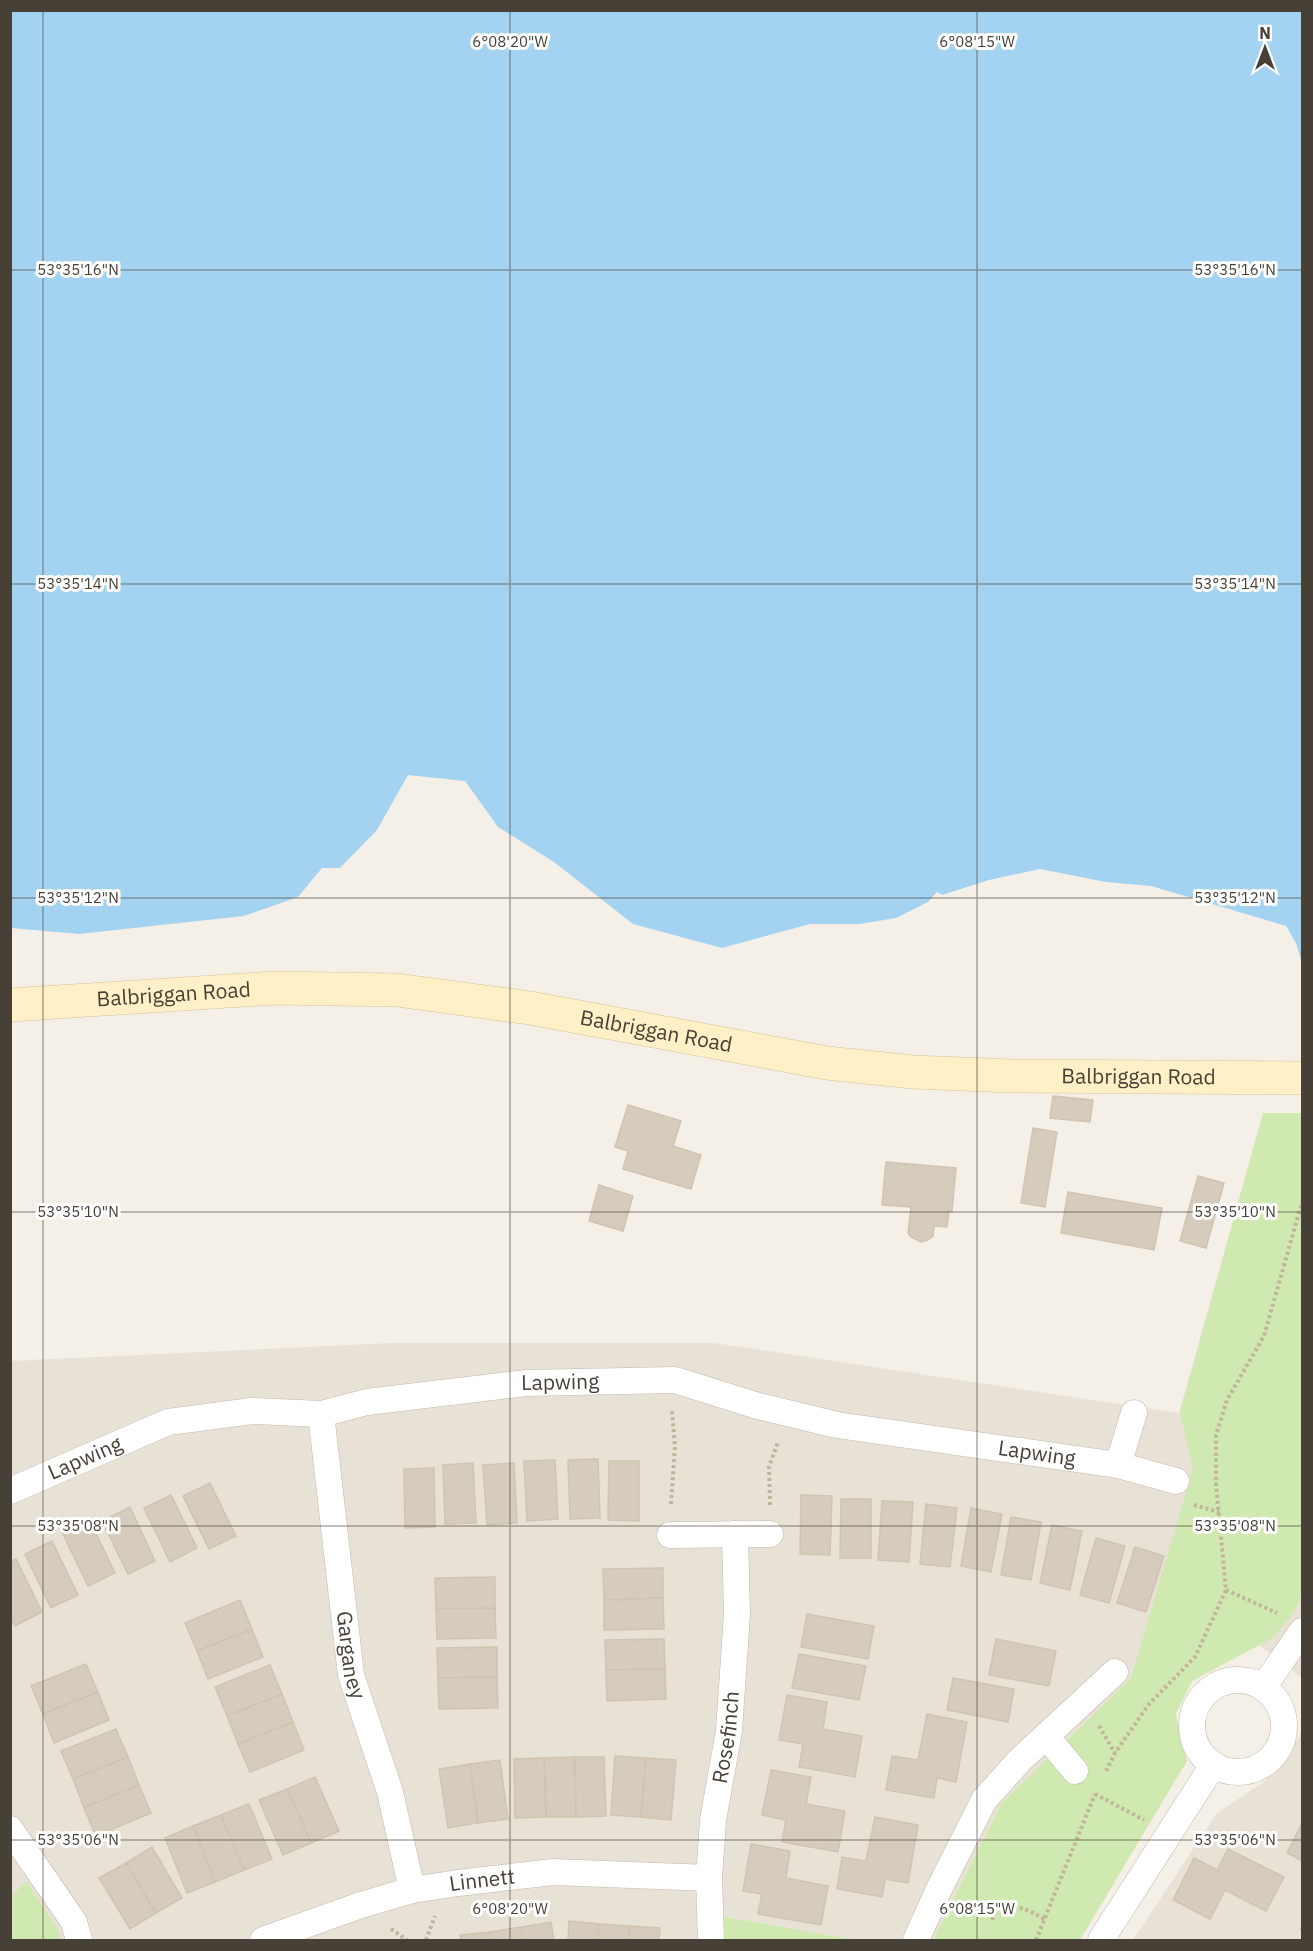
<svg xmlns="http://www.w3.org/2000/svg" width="1313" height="1951" font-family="'IBM Plex Sans',sans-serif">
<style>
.residential{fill:#e8e2d6}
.green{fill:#d0e9b0}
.water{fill:#a4d3f1}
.building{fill:#d6ccbd;stroke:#d1c3b0;stroke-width:1.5}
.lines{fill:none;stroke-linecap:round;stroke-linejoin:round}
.street-casing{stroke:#c0b8aa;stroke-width:27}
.secondary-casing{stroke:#d4c397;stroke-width:34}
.path{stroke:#c2b39b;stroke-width:4;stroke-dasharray:3 3;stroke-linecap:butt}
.street{stroke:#fff;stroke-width:26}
.secondary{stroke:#fff0c7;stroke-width:33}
.ticks{fill:none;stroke:#474036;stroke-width:1.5;stroke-opacity:0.45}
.labels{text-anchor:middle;stroke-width:6;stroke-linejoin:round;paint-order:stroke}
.street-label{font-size:21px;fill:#474036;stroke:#fff}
.ticks-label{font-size:15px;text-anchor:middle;fill:#474036;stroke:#fff;stroke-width:6;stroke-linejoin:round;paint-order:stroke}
</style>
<rect width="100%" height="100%" fill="#f4f0e8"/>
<g class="residential">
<path d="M1263 1113H1302V1678L1186 1590 1131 1678 1002 1803 933 1940H857L711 1914V1940H11L10 1361 392 1343H715L1179 1413Z"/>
<path d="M1302 1721V1940H1133L1217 1813 1265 1781 1300 1736Z"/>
</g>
<g class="green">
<path d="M1263 1113H1302V1596L1294 1612 1273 1638 1192 1681 1176 1714 1187 1761 1080 1940H933L1002 1803 1131 1678 1193 1469 1180 1413Z"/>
<path d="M26 1881 59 1932 60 1940H11V1897Z"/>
<path d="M710 1914 857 1940H711Z"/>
</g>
<path class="water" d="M10 11H1302V963L1296 943 1286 926 1151 886 1106 882 1040 869 989 880 942 895 937 892 928 902 896 918 860 924H810L722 948 633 924 554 862 498 827 465 781 408 775 377 830 340 868H322L298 897 244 916 79 934 11 928Z"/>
<g class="building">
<path d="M1053 1096 1093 1100 1090 1122 1050 1118Z"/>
<path d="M628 1105 681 1121 673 1146 701 1155 691 1189 623 1169 628 1151 615 1147Z"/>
<path d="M1033 1128 1057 1132 1045 1207 1021 1203Z"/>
<path d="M886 1162 956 1168 952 1211H949L947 1227 934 1226 933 1236 928 1240 921 1242 911 1237 908 1233 911 1207 882 1205Z"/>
<path d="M1198 1176 1224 1183 1206 1248 1180 1241Z"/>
<path d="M599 1185 633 1196 623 1231 589 1221Z"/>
<path d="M1068 1192 1162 1208 1154 1250 1061 1233Z"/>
<path d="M598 1459 600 1518 570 1519 568 1460Z"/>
<path d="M555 1460 558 1519 527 1521 524 1461Z"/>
<path d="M609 1461H639V1521L608 1520Z"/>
<path d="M473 1463 476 1523 445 1524 443 1465Z"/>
<path d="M514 1463 517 1523 487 1525 483 1465Z"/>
<path d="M434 1468 435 1527 405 1528 404 1469Z"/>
<path d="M210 1483 236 1536 209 1549 183 1496Z"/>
<path d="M171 1495 197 1548 170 1562 144 1508Z"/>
<path d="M801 1495 832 1496 830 1555 800 1554Z"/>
<path d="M841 1499H871V1558H840Z"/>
<path d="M882 1501 913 1502 909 1562 878 1560Z"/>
<path d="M926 1504 957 1508 950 1567 920 1564Z"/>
<path d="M130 1507 155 1561 128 1574 102 1521Z"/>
<path d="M971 1508 1002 1514 991 1572 961 1566Z"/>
<path d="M1011 1517 1041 1522 1031 1580 1001 1575Z"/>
<path d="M89 1519 115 1573 88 1586 62 1532Z"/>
<path d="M1052 1525 1082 1531 1070 1590 1040 1583Z"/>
<path d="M1096 1538 1125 1546 1109 1603 1080 1595Z"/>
<path d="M52 1541 78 1595 51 1608 25 1554Z"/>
<path d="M1135 1547 1164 1556 1146 1612 1117 1603Z"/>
<path d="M16 1559 42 1612 15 1626 10 1617V1562Z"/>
<path d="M663 1568V1598L604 1600 603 1569Z"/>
<path d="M495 1577V1608L436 1609 435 1578Z"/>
<path d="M663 1598 664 1629 604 1630V1600Z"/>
<path d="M240 1600 252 1629 197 1651 185 1623Z"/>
<path d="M495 1608 496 1638 437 1639 436 1609Z"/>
<path d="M807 1614 874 1626 868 1659 801 1647Z"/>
<path d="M252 1629 263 1657 208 1679 197 1651Z"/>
<path d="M664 1639 665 1669 606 1670 605 1640Z"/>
<path d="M996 1639 1056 1651 1049 1686 989 1675Z"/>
<path d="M497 1647V1677L438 1678 437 1648Z"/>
<path d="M799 1654 866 1666 859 1700 792 1688Z"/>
<path d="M86 1664 98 1692 43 1714 31 1686Z"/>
<path d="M270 1665 282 1694 227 1716 215 1687Z"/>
<path d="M665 1669 666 1699 607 1701 606 1670Z"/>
<path d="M497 1677 498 1708 439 1709 438 1678Z"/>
<path d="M953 1678 1014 1689 1008 1722 947 1710Z"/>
<path d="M98 1692 109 1720 54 1743 43 1714Z"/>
<path d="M282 1694 293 1722 238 1744 227 1716Z"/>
<path d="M787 1695 827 1702 823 1729 862 1736 855 1777 799 1767 803 1744 779 1740Z"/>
<path d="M927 1714 967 1722 956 1782 937 1778 934 1798 886 1790 892 1756 918 1760Z"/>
<path d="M293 1722 304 1750 250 1772 238 1744Z"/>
<path d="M116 1729 128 1757 73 1779 61 1751Z"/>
<path d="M615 1756 646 1758 641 1817 611 1815Z"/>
<path d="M128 1757 139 1785 84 1808 73 1779Z"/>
<path d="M575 1757 576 1817H546L544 1758Z"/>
<path d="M575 1757H604L606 1816 576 1817Z"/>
<path d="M544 1758 546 1817 515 1818 514 1759Z"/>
<path d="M646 1758 676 1760 671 1820 641 1817Z"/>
<path d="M500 1760 508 1819 478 1823 470 1764Z"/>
<path d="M470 1764 478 1823 448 1828 439 1769Z"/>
<path d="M771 1770 811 1777 806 1804 845 1811 838 1852 782 1842 786 1820 762 1815Z"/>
<path d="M315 1777 339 1831 311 1843 287 1789Z"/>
<path d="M139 1785 151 1813 96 1836 84 1808Z"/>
<path d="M287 1789 311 1843 283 1855 259 1800Z"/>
<path d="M249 1804 272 1859 244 1870 221 1815Z"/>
<path d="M221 1815 244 1870 215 1882 193 1826Z"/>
<path d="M875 1817 918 1825 908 1883 885 1879 882 1897 837 1889 842 1857 866 1861Z"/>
<path d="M1302 1823V1861L1287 1853Z"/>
<path d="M193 1826 215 1882 187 1893 165 1838Z"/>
<path d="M751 1844 790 1851 786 1878 828 1886 821 1925 758 1914 762 1894 743 1891Z"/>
<path d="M152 1847 182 1898 156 1913 126 1863Z"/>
<path d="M1228 1849 1284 1877 1266 1911 1225 1890 1210 1919 1173 1900 1194 1858 1217 1870Z"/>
<path d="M126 1863 156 1913 130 1929 99 1878Z"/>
<path d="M569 1921 599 1924 598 1940H568Z"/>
<path d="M551 1922 554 1940H523L521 1927Z"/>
<path d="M599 1924 630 1926 629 1940H598Z"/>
<path d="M630 1926 660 1928 659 1940H629Z"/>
<path d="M521 1927 523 1940H492L490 1932Z"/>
<path d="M490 1932 492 1940H461L460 1935Z"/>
</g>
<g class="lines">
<g class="street-casing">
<g id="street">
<path id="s1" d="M321 1414 351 1675 390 1792 412 1890"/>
<path d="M1118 1465 1134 1413"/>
<path id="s2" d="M10 1491 168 1422 252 1411 321 1414 367 1402 526 1383 675 1380 758 1406 837 1425 1118 1465 1176 1481"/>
<path d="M670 1535 770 1534"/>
<circle cx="1238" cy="1726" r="46"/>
<path d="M1263 1688 1302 1631"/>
<path d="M1046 1736 1075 1771"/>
<path d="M10 1829 74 1922 79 1940"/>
<path id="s3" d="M263 1940 361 1905 412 1890 458 1883 553 1872 709 1878"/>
<path id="s4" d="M711 1940 709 1878 713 1820 729 1731 737 1614 735 1534"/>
<path d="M916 1940 940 1887 984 1800 1019 1761 1115 1672"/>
<path d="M1101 1940 1213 1765"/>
</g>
</g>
<g class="secondary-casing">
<g id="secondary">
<path id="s5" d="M10 1005 275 988 397 990 530 1008 827 1063 913 1072 1012 1076 1302 1078"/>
</g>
</g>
<g class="path">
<path d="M671 1504 675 1447 672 1410"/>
<path d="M770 1505 769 1467 778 1442"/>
<path d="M1194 1505 1219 1512"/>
<path d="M1226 1590 1277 1613"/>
<path d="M1099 1726 1115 1753"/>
<path d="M1106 1771 1115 1753 1149 1704 1195 1657 1226 1590 1216 1484V1435L1227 1400 1264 1336 1302 1202"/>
<path d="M1095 1794 1144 1820"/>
<path d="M992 1920 997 1908C1016 1903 1028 1910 1045 1919"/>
<path d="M391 1929 407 1940"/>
<path d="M1302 1929V1928"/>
<path d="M426 1940 435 1916"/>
<path d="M1036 1940 1095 1794"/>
</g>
<use href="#street" class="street"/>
<use href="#secondary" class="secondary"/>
</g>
<path class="ticks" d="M43 10V1940M510 10V1940M977 10V1940M10 270H1302M10 584H1302M10 898H1302M10 1212H1302M10 1526H1302M10 1840H1302"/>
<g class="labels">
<g class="street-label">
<text dy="7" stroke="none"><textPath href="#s5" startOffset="164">Balbriggan Road</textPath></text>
<text dy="7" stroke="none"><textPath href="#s5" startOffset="650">Balbriggan Road</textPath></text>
<text dy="7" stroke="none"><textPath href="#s5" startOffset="1136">Balbriggan Road</textPath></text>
<text dy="7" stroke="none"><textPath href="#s2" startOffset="568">Lapwing</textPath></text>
<text dy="7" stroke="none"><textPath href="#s2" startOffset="1053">Lapwing</textPath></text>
<text dy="7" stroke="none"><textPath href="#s2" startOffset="82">Lapwing</textPath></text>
<text dy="7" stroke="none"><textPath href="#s1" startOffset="243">Garganey</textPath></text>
<text dy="7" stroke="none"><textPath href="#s4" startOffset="204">Rosefinch</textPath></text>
<text dy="7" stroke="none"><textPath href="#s3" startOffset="228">Linnett</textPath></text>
</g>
</g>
<g class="ticks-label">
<text x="510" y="47">6°08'20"W</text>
<text x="977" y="47">6°08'15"W</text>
<text x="78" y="275">53°35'16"N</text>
<text x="1235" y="275">53°35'16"N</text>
<text x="78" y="589">53°35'14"N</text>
<text x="1235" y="589">53°35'14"N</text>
<text x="78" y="903">53°35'12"N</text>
<text x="1235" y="903">53°35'12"N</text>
<text x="78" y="1217">53°35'10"N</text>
<text x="1235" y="1217">53°35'10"N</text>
<text x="78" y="1531">53°35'08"N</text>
<text x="1235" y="1531">53°35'08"N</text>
<text x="78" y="1845">53°35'06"N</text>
<text x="1235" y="1845">53°35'06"N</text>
<text x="510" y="1914">6°08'20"W</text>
<text x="977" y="1914">6°08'15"W</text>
</g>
<rect width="1313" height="1951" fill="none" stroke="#474036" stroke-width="24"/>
<g transform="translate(1265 48)" stroke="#ffffff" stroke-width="4.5" paint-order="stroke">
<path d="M0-4.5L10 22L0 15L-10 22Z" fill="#474036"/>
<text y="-9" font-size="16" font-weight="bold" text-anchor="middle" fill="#474036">N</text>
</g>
</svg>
